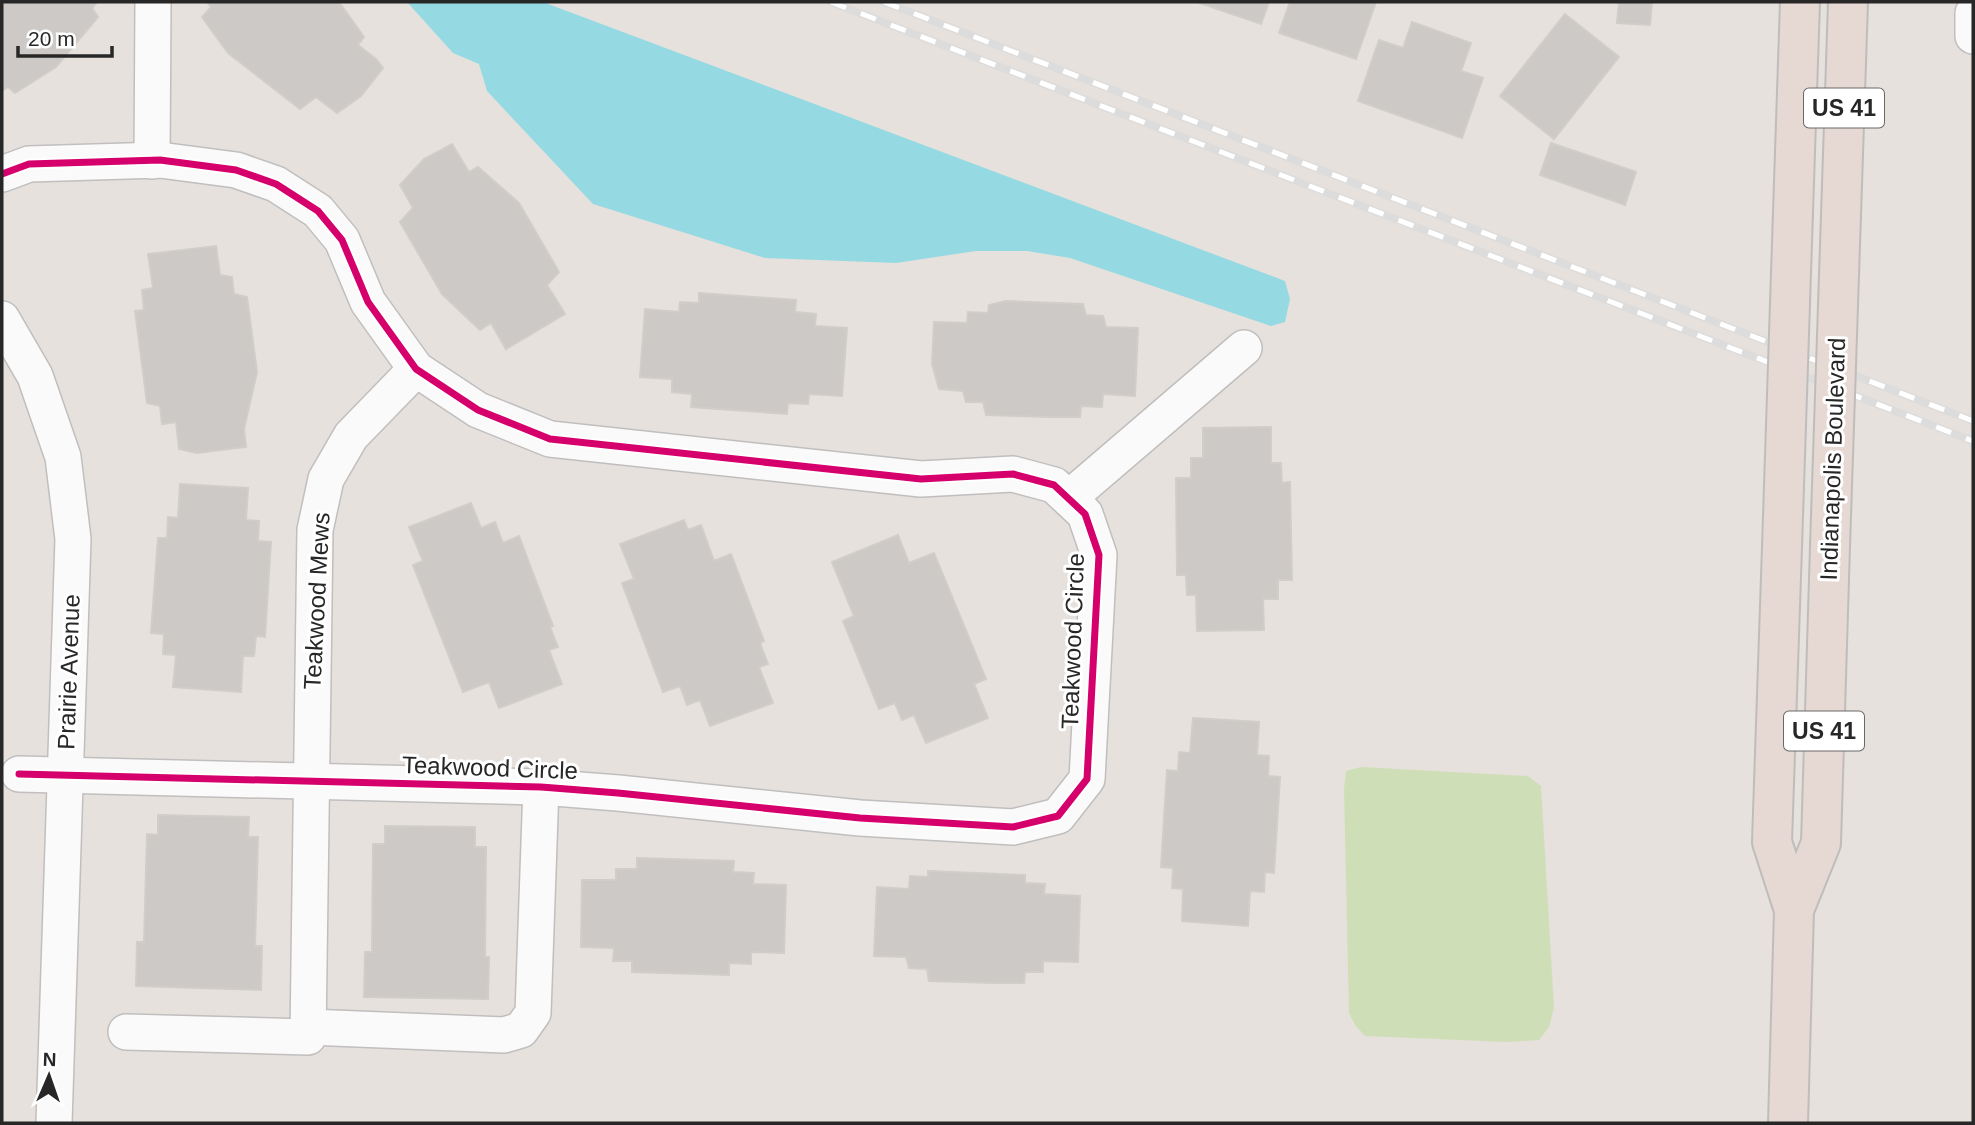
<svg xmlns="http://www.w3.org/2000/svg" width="1975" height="1125" font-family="Arial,sans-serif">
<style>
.green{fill:#cedfb7}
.water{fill:#95dae3}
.building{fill:#ccc9c6;stroke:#d1cdc9;stroke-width:2}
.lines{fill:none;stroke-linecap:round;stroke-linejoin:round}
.minor-casing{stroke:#c0bebe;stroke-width:38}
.highway-casing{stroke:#bfbdbb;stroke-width:42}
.minor{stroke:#fbfafa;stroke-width:35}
.highway{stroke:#e6d8d3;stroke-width:38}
.rail-casing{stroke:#dddcdd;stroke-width:8}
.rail{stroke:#fff;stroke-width:5;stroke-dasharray:16;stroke-linecap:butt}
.highway-bridge-casing{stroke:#bfbdbb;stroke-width:42;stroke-linecap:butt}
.highway-bridge{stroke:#e6d8d3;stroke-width:38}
.cycleway-casing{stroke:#fff;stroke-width:11}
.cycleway{stroke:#d6006c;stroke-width:7}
.labels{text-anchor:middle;stroke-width:6;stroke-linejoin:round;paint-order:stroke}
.shield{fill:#fff;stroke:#686868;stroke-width:2}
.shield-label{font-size:23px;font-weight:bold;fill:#272727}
.street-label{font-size:24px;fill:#272727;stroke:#fff}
</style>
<rect width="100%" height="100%" fill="#e6e1dc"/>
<path class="green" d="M1361 767 1528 776 1541 786 1554 1008 1549 1027 1539 1040 1507 1042 1365 1036 1355 1025 1349 1013 1344 789 1346 771Z"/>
<path class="water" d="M407 2H543L1285 281 1290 299 1285 322 1271 326 1070 258 1027 251H976L896 263 765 258 593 204 487 91 479 64 453 53Z"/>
<g class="building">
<path d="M2 2H97L92 8 98 17 56 67 15 93 8 87 2 91Z"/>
<path d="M207 2H339L364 37 358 45 376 59 383 68 361 96 337 113 316 97 300 109 228 53 202 17 211 7Z"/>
<path d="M1197 2H1269L1261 24Z"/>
<path d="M1290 2H1376L1356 59 1279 33Z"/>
<path d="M1619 2H1652L1650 25 1617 23Z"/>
<path d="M1565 14 1619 57 1554 139 1500 96Z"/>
<path d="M1412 22 1471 43 1461 71 1483 78 1462 138 1358 101 1379 40 1403 48Z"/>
<path d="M1551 143 1636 172 1625 205 1540 175Z"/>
<path d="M452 144 469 172 478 167 519 203 559 272 547 285 565 314 506 349 491 323 480 330 442 294 400 222 413 208 400 185 424 159Z"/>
<path d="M216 246 220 275 232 277 234 294 247 297 257 372 244 429 246 447 197 453 179 449 176 422 162 424 160 406 147 403 135 311 144 310 142 290 153 288 148 254Z"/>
<path d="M699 293 796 300 795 312 816 314 815 326 847 328 842 396 809 394 808 404 788 403 787 414 691 407 692 394 672 392V379L640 377 645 309 679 312 680 302 699 303Z"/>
<path d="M1006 301 1083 304 1086 315 1103 316 1106 327 1138 328 1135 396 1103 394 1102 407 1081 406 1080 417H1050L986 415 983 402H966L963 391 939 389 932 364 934 322 967 323 968 312 988 313 989 305Z"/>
<path d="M1271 427V463H1281L1282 483 1290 482 1292 580H1278V599H1263L1264 630 1197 631 1196 595H1187L1186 575H1177L1176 478H1191V458H1203V428Z"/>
<path d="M180 484 248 488 246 520 259 521 258 541 271 542 265 637 256 636 254 656H243L241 692 173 687 176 655 163 654 164 634 151 633 158 538H167L168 517 178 518Z"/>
<path d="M471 503 481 528 495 522 503 543 519 536 553 626 550 627 558 647 549 650 562 684 499 708 489 682 463 692 413 565 423 561 409 527Z"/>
<path d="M684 520 688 530 701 525 714 561 731 554 764 641 760 643 768 664 759 667 773 703 710 726 700 700 687 705 680 686 663 692 622 583 634 579 620 544Z"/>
<path d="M898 535 909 563 934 553 986 679 974 684 988 718 926 743 914 715 902 720 895 703 879 709 843 621 854 616 832 562Z"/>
<path d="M1193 718 1259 722 1257 755 1269 756 1268 776 1280 777 1274 873 1265 872 1264 892 1250 891 1248 926 1182 921 1183 889 1172 888 1173 868 1161 867 1167 770 1178 771 1179 752 1190 753Z"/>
<path d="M158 815 249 817 248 837H258L255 946H262L261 990 136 986 137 942H144L147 834 158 835Z"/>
<path d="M385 826 475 827V847H486L485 957H489L488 999 364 997 365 952H372L373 844H385Z"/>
<path d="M637 858 734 861 733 872 754 873 753 884 786 885 784 953 751 952V964L729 963V975L632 972V961H613L614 948 581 947 582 880H616V869H637Z"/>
<path d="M928 871 1025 875V883L1045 884 1044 894 1080 896 1078 962 1043 961V972H1025L1024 983H994L929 981 927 969 909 968 906 957 874 956 877 887 909 889 910 876 928 877Z"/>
</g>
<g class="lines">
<g class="minor-casing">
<g id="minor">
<path d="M1973 13V36"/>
<path d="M152 161 153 2"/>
<path d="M2 174 29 164 160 160 236 170 276 184 318 211 342 240 368 302 416 369 478 410 550 439 921 479 1013 474 1054 485 1085 514 1099 555 1087 779 1058 816 1013 827 860 818 618 793 541 787 19 774"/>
<path d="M2 319 35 376 63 457 73 539 54 1123"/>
<path d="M1069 498 1244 348"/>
<path d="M309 1027 504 1035 521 1030 533 1013 541 787"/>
<path d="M126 1032 308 1037 315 530 326 479 351 436 416 369"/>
</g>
</g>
<g class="highway-casing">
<g id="highway">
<path d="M1793 212 1800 2"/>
<path d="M1841 215 1848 2"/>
<path d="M1782 547 1772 842 1794 910 1788 1123"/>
<path d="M1794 910 1821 843 1830 546"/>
</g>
</g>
<use href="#minor" class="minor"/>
<use href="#highway" class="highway"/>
<g class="rail-casing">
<g id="rail">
<path d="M831 2 1973 441"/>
<path d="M884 2 1973 421"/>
</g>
</g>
<use href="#rail" class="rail"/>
<g class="highway-bridge-casing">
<g id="highway-bridge">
<path d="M1830 546 1841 215"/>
<path d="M1782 547 1793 212"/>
</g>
</g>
<use href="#highway-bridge" class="highway-bridge"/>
<g class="cycleway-casing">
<path id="cycleway" d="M2 174 29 164 160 160 236 170 276 184 318 211 342 240 368 302 416 369 478 410 550 439 921 479 1013 474 1054 485 1085 514 1099 555 1087 779 1058 816 1013 827 860 818 618 793 541 787 19 774"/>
</g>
<use href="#cycleway" class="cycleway"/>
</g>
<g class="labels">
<g class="shield">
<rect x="1804" y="88.5" width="80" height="39" rx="5"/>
<rect x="1784" y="711.5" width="80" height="39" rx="5"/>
</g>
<g class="shield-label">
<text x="1844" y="116">US 41</text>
<text x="1824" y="739">US 41</text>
</g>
<g class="street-label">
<text transform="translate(1833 459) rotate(-88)" y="8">Indianapolis Boulevard</text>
<text transform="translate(317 601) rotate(-87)" y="8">Teakwood Mews</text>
<text transform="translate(1073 641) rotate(-88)" y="8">Teakwood Circle</text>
<text transform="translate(69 672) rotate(-88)" y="8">Prairie Avenue</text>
<text transform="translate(490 768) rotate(2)" y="8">Teakwood Circle</text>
</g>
</g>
<rect width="1975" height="1125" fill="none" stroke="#272727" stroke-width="7"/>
<g transform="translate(49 1076) rotate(2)" stroke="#ffffff" stroke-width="5" paint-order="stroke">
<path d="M0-5L12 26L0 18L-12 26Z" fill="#272727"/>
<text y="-10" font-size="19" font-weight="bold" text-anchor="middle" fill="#272727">N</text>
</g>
<path d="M18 46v10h94v-10" fill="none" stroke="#272727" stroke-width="3.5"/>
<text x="28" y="46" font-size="21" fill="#272727" stroke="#ffffff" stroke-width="5" paint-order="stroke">20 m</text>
</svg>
